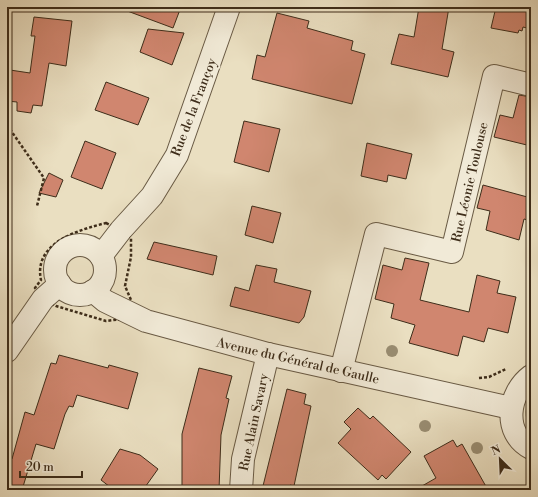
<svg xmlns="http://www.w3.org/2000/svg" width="538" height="497" font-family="'Libre Bodoni',serif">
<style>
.green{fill:#bdc08e;stroke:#7e7654}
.building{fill:#d0866f;stroke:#3e2d1a}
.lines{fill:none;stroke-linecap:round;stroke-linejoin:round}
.minor-casing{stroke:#695a44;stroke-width:24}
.tertiary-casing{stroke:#695a44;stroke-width:24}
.path{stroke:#3e2d1a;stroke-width:2.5;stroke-dasharray:3 2;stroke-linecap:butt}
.minor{stroke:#f1ead7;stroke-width:22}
.tertiary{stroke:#f1ead7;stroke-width:22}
.tree{fill:#998d72}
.labels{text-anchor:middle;stroke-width:4;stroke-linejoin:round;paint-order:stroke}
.street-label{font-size:13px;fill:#3e2d1a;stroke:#f1ead7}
</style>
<rect width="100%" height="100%" fill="#eadfc1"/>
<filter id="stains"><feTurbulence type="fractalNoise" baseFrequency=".005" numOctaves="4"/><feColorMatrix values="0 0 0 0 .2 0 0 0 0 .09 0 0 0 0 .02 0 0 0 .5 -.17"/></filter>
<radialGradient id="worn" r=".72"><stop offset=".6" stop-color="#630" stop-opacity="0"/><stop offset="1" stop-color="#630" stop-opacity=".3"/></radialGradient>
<path class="green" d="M531 395V428C524 418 525 406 531 395Z"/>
<g class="building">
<path d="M122 7H181L173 28 122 9Z"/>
<path d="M419 7H449L442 49 454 52 448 77 391 64 399 34 414 37Z"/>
<path d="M496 7H531V29L523 27 522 31 519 30 518 33 491 28Z"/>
<path d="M277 13 309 21 307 28 353 41 351 50 365 54 352 104 252 79 257 55 265 57Z"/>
<path d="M34 17 72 21 66 66 49 63 42 106 33 105 31 113 17 111V102L7 101 10 70 30 73 35 36H31Z"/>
<path d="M148 29 184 33 172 65 140 52Z"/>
<path d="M106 82 149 98 138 125 95 110Z"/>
<path d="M519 95 531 97V146L494 137 500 115 513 118Z"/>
<path d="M244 121 280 129 269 172 234 162Z"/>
<path d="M85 141 116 153 102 189 71 177Z"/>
<path d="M367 143 412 154 406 179 388 175 387 182 361 176Z"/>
<path d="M49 173 63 180 56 197 39 193Z"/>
<path d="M483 185 531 198V221L524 219 519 240 486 230 490 211 477 208Z"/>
<path d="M252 206 281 213 273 243 245 235Z"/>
<path d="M154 242 217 256 213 275 147 259Z"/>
<path d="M405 258 429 263 420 300 469 312 477 275 500 281 497 293 516 297 508 333 488 328 484 342 463 336 458 356 409 343 415 325 391 318 394 304 375 299 383 265 402 270Z"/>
<path d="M256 265 277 269 274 282 311 291 304 317 299 323 230 306 235 287 249 291Z"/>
<path d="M59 355 108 368 109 365 138 373 128 409 77 395 73 407 69 406 65 414 54 449 36 444 22 490H7V467L10 458 12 459 25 412 34 415 51 363 56 364Z"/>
<path d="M199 368 232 376 226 398 229 399 221 435 219 490H182V434Z"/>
<path d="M287 389 306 394 304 404 311 406 294 486 290 485 288 490H262Z"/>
<path d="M358 408 370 419 373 416 411 452 386 479 382 475 378 480 338 443 351 429 344 422Z"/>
<path d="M453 440 457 447 462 444 488 490H415L436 478 424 456Z"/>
<path d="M120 449 140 455 158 469 143 490H114L101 480Z"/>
</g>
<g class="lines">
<g class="minor-casing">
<g id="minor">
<circle cx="80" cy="270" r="25"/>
<path d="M101 256 121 230 152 196 177 155 229 7"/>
<path d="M93 291 105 301 146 321 268 354 511 408"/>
<path d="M7 351 43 299 60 284"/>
<path d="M341 371 376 234 452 252 494 76 531 85"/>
<path d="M241 490 243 459 268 354"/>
</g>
</g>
<g class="tertiary-casing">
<path id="tertiary" d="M531 376C508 393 502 433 531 448"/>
</g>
<g class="path">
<path d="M7 125 44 178 37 206"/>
<path d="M106 223 121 230 131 238V257L125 286 131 300 122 319 106 321 56 306 43 299 35 288 41 280C33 243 78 230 106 223Z"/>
<path d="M479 378 489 377 506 369"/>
</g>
<use href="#minor" class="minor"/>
<use href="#tertiary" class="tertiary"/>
</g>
<g class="tree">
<circle cx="392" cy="351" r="6"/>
<circle cx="425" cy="426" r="6"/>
<circle cx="477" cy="448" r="6"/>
</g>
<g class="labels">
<g class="street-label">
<text transform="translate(193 107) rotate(-69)" y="5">Rue de la Françoy</text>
<text transform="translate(469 182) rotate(-77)" y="5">Rue Léonie Toulouse</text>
<text transform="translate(298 360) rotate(13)" y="5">Avenue du Général de Gaulle</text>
<text transform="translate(253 422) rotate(-78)" y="5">Rue Alain Savary</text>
</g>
</g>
<rect width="538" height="497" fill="none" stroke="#eadfc1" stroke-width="24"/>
<rect x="8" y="8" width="522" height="481" fill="none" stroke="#3e2d1a" stroke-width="2"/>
<rect x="12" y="12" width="514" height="473" fill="none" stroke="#3e2d1a"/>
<g transform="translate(500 459) rotate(336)" stroke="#f1ead7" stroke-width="3" paint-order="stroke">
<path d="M0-3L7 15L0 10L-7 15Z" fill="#3e2d1a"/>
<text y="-6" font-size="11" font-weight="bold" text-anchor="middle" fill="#3e2d1a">N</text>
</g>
<path d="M20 471v6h62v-6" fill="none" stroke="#3e2d1a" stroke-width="2"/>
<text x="26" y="471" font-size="12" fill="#3e2d1a" stroke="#f1ead7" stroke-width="3" paint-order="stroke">20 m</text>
<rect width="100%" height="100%" filter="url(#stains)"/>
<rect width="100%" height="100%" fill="url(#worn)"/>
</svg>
